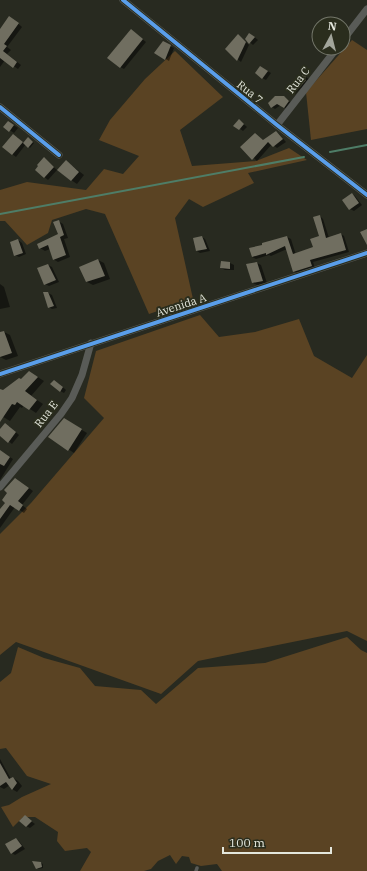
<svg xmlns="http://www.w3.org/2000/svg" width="367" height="871" font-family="'IBM Plex Serif',serif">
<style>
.green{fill:#5a4323}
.shadow{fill:#0007}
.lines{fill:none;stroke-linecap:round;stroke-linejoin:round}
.stream{stroke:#4e7d67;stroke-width:2}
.building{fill:#706e60}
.lane{stroke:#595b57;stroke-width:3.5}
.street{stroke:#595b57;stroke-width:7}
.cycleway-casing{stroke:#2a2d1d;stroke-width:6}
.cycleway{stroke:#5a9eea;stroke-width:4}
.labels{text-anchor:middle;stroke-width:4;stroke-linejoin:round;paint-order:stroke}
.street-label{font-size:11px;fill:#e4e7dd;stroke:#2a2d1d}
</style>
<rect width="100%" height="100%" fill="#282a20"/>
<g class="green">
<path d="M352 40 367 50V129L311 140 306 92Z"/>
<path d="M175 51 223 97 180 130 192 166 256 161 289 148 307 160 248 173 254 183 203 207 189 199 175 218 193 299 149 314 105 214 86 209 52 220 48 233 27 245 5 221H0V190L27 182 86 190 104 169 123 174 139 156 99 140 110 120 145 79Z"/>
<path d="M200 315 219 337 255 332 299 319 314 356 352 378 367 355V641L347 631 198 661 161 694 16 642 0 655V534L31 503 104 418 84 398 96 351Z"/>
<path d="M347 637 361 650 367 653V871H222L217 864 201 866 191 863 189 857 182 856 176 864 170 855 158 861 151 869 144 871H80L91 852 87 848 65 851 57 841 58 832 35 817H23L13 827 1 807 9 805 22 797 51 784 27 776 6 748 0 749V682L11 673 18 647 44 658 80 668 95 686 141 690 156 704 198 668 265 663Z"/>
</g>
<g class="shadow">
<path d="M14 20 22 27 7 47 11 50 7 54 21 65 18 69 5 60 0 67V31Z"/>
<path d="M131 30 146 42 124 69 120 67Z"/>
<path d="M253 36 258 40 253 45 246 39Z"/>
<path d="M242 38 249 45 241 62 226 49Z"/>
<path d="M163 43 174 48 169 61 156 53Z"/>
<path d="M321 48H336L330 56Z"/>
<path d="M264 69 271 73 266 80 262 78Z"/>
<path d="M304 76 309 79 303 90 301 88 295 94 287 88Z"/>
<path d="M283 97 293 104 288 110 281 105 275 109 272 107Z"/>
<path d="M239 120 247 127 243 131 235 125Z"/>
<path d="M12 124 18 128 14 133 5 127Z"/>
<path d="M276 132 279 134 286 142 277 148 272 144 257 161 242 147 255 134 264 141Z"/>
<path d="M17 137 24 143 29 139 34 143 30 148 26 144 16 157 12 154Z"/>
<path d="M47 161 57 170 48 180 36 170Z"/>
<path d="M66 161 84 175 77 184 71 180Z"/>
<path d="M352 194 355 196 362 205 354 211 350 209Z"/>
<path d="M320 216 323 219 329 238 341 234 344 236 349 252 313 262 315 268 298 274 294 271 287 249 271 256 269 255 256 259 252 257 287 237 291 239 296 255 314 248 320 237Z"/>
<path d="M58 221 63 224 68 238 64 239 70 257 58 262 53 259 50 249 45 251 40 248 59 234Z"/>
<path d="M202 237 205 239 210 251 200 253 197 251Z"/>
<path d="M18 240 22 243 26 254 19 257 15 255Z"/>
<path d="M98 260 104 263 110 279 93 285 87 282Z"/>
<path d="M230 263 234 265V270H225L221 268Z"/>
<path d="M257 263 261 265 267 283 257 285 253 283Z"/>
<path d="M48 265 52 267 59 282 49 286 45 284Z"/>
<path d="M0 284 4 287 10 307 0 309Z"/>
<path d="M48 293 52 295 57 308 52 309 49 307Z"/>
<path d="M4 332 10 335 18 356 6 360 0 357V334Z"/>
<path d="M36 376 44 381 31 396 43 404 36 413 24 405 22 408 20 407 10 421 0 415V390L3 391 22 380Z"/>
<path d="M58 383 66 390 64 393 60 391Z"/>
<path d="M70 423 87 433 74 453 50 437Z"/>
<path d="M9 426 19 435 12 444 0 434V430Z"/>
<path d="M0 451 13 459 0 480Z"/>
<path d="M16 479 33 491 22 505 27 509 24 513 15 507 0 528V510L7 502Z"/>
<path d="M0 759 11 779 13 778 18 781 22 786 17 792 12 789 10 785 4 789 0 787Z"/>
<path d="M28 819 35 824 30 828 26 826Z"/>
<path d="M16 839 19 841 25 849 15 855 12 853Z"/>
<path d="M41 863 43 864V868L38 869 37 868Z"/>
</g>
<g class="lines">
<g class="stream">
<path d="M330 152 367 145"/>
<path d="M0 214 304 157"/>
</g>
</g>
<g class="building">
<path d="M9 16 19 23 4 44 7 46 3 51 17 62 13 68 0 58V29Z"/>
<path d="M131 29 143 39 120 68 107 58Z"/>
<path d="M249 33 255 37 249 44 245 39Z"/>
<path d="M238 34 246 42 237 61 225 49Z"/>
<path d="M163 41 171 45 165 60 154 53Z"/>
<path d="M260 66 268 71 262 79 255 73Z"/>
<path d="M304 74 306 77 304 79 306 80 299 88 297 86 290 93 285 88Z"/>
<path d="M275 96H284L289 101 284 108 277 104 271 108 268 103Z"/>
<path d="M239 119 244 124 239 130 233 126Z"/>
<path d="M8 121 14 125 9 132 3 127Z"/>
<path d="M276 131 283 139 273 147 268 142 252 160 240 147 255 133 263 140Z"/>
<path d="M13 134 23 142 12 155 2 147Z"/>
<path d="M28 137 33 142 28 148 23 143Z"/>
<path d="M44 157 54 167 44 178 35 170 38 166 37 165Z"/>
<path d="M66 160 79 172 71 181 57 170Z"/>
<path d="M352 193 359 203 349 210 342 200Z"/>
<path d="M320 215 326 238 341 233 346 250 310 260 312 266 293 272 285 246 266 255V253L252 257 249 248 262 245V243L287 236 293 254 313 247 310 239 319 236 313 217Z"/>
<path d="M59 220 64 235 60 237 66 255 53 260 48 245 39 249 37 244 58 234 53 222Z"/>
<path d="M367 229V245L360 232Z"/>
<path d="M202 236 207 249 196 251 193 238Z"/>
<path d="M18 239 23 253 14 256 10 242Z"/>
<path d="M98 259 105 276 86 282 79 267Z"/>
<path d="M221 261 230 262V269L220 268Z"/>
<path d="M257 262 263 281 252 283 246 264Z"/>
<path d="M48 264 56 280 44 285 37 268Z"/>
<path d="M43 292H48L54 306 48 308Z"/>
<path d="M4 331 12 353 0 357V332Z"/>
<path d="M29 371 38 377 25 391 37 400 29 410 17 402 15 405 12 404 0 422V389L3 390 19 378 21 379Z"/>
<path d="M54 380 63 387 60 392 50 384Z"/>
<path d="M64 418 82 429 68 451 48 437Z"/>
<path d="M5 423 16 432 8 443 0 436V429Z"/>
<path d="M0 450 10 457 4 466 0 464Z"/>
<path d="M15 478 29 488 18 501 23 505 19 511 10 505 0 519V509L5 503 2 500 7 493 4 490Z"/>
<path d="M0 763 9 779 13 777 17 783 12 790 6 782 0 786Z"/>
<path d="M25 815 32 821 26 827 19 821Z"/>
<path d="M16 838 22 846 11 854 5 844Z"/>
<path d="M32 861 41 862 42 867 36 869Z"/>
</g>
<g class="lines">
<path class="lane" d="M196 871 197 868"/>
<g class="street">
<path d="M123 0 277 125 367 195"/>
<path d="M343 40 367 9"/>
<path d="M0 107 59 155"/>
<path d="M277 125 337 48"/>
<path d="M0 374 367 253"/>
<path d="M0 487 61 414 72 398 82 375 91 343"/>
</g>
<g class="cycleway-casing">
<g id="cycleway">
<path d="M123 0 277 125 367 195"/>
<path d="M0 107 59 155"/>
<path d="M0 374 367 253"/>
</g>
</g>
<use href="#cycleway" class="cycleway"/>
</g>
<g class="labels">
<g class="street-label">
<text transform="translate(298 80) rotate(-52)" y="4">Rua C</text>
<text transform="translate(250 92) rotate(39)" y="4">Rua 7</text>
<text transform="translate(181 305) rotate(-18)" y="4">Avenida A</text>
<text transform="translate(46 414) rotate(-52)" y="4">Rua E</text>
</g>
</g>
<g transform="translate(331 36) rotate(7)"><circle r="19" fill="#2a2d1d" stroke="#74776a"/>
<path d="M0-3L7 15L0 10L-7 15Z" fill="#a2a59b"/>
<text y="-6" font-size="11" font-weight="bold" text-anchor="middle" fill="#e4e7dd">N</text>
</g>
<path d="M223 847v6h108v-6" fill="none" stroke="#e4e7dd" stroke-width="2"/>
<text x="229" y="847" font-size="12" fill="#e4e7dd" stroke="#2a2d1d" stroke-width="3" paint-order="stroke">100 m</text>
</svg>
